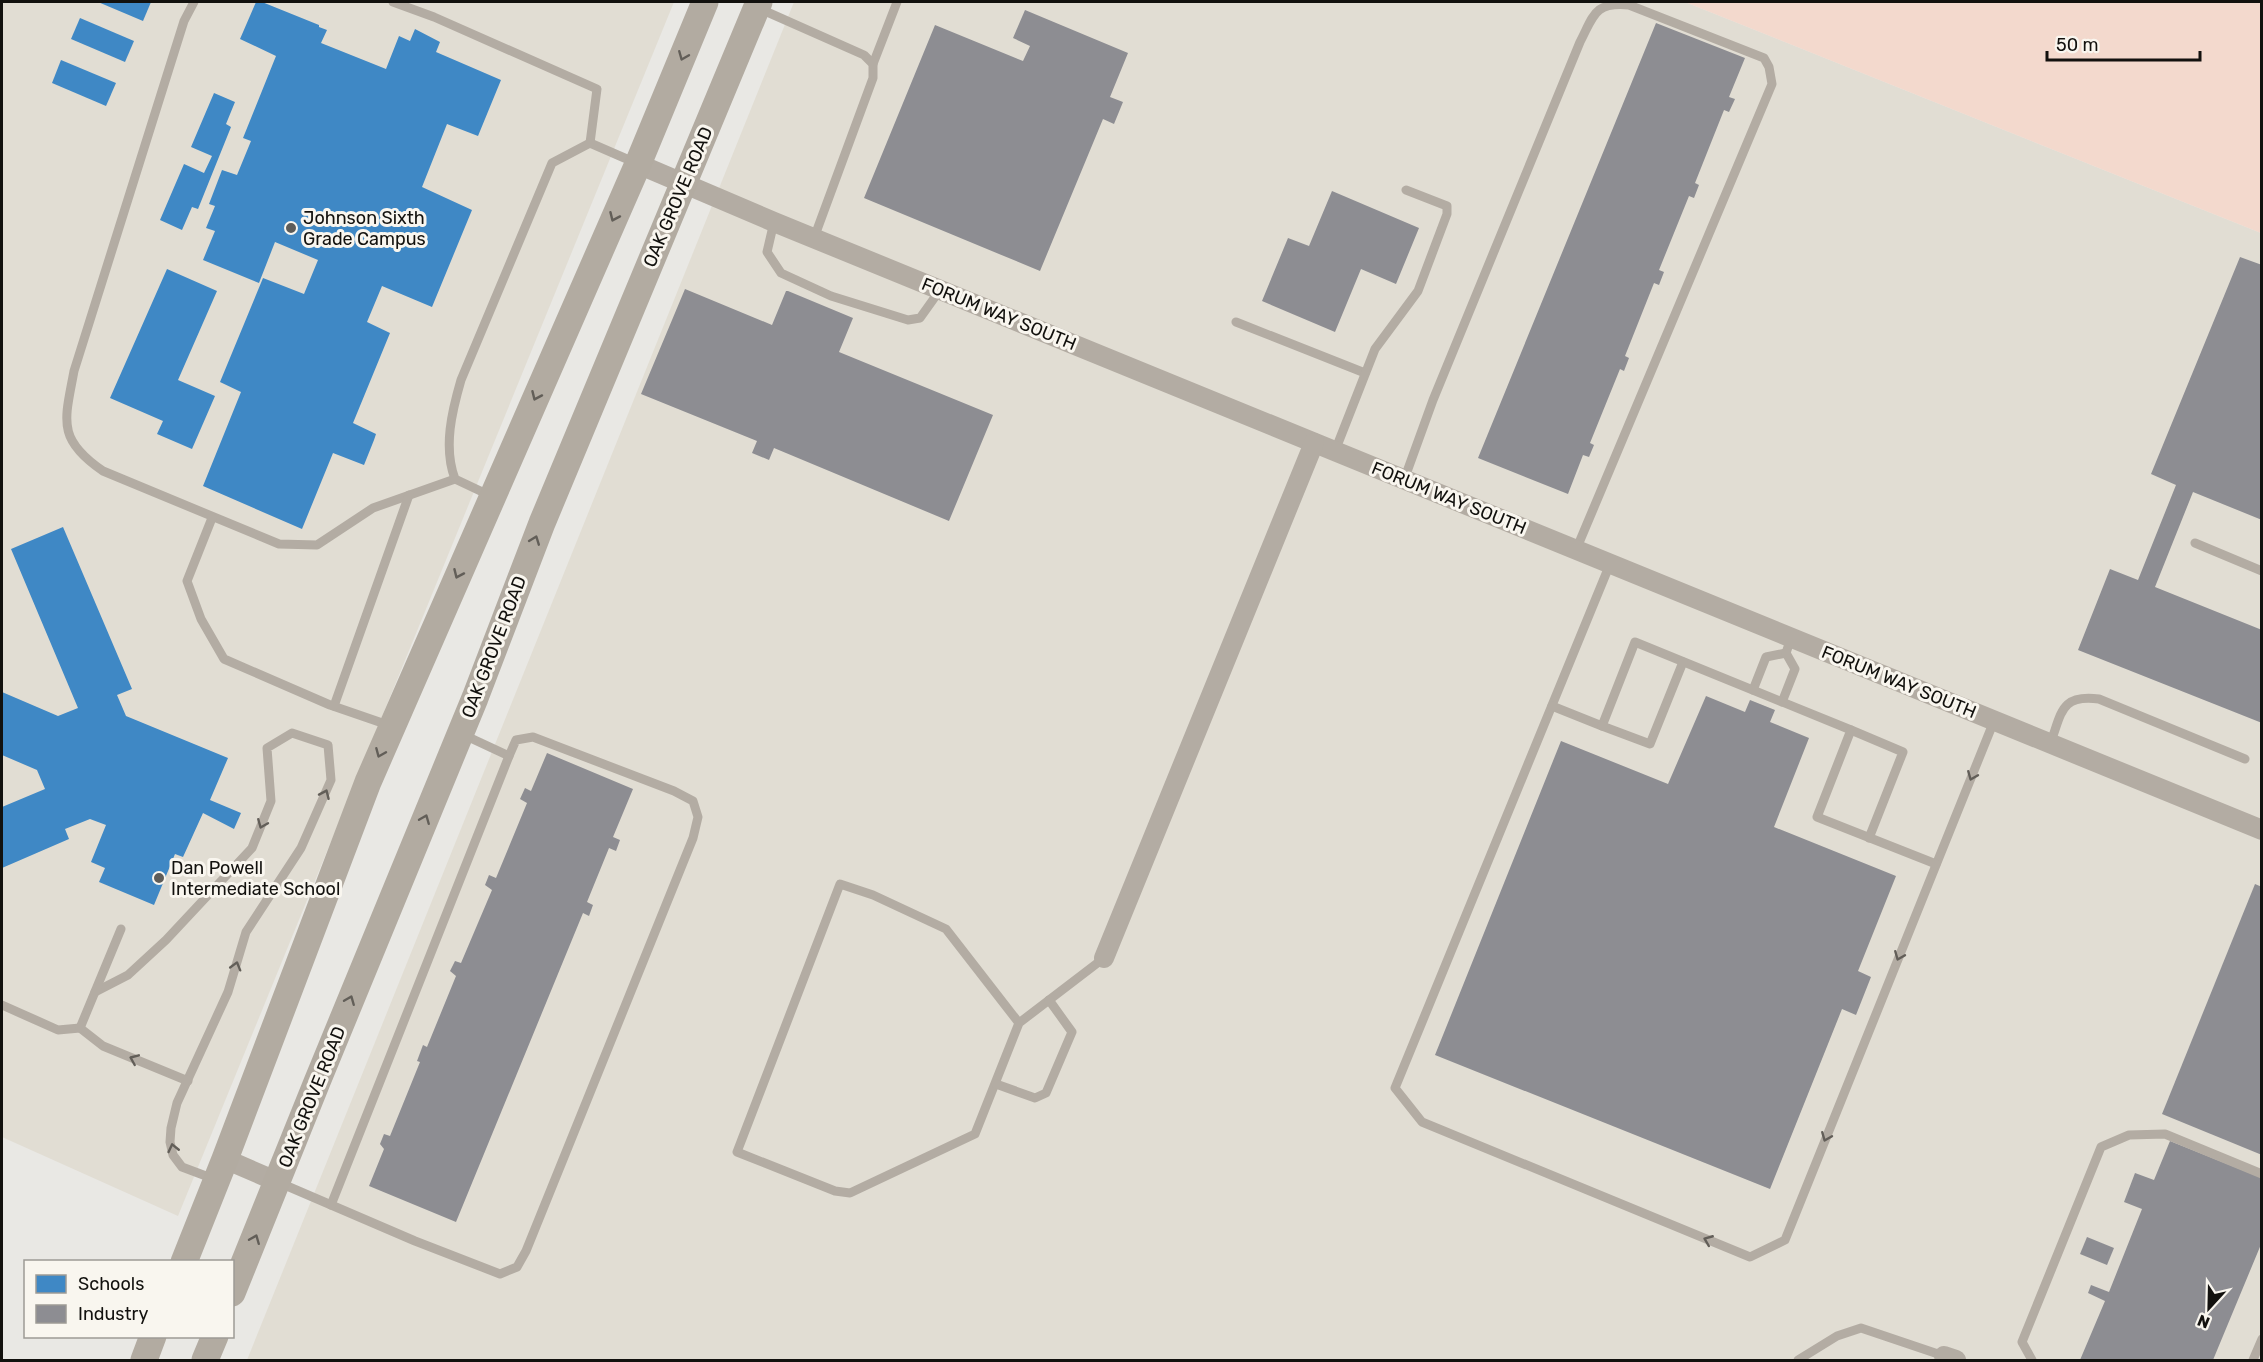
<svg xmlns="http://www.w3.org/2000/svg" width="2263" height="1362" font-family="Rubik,sans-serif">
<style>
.built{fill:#e1ddd3}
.green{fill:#f3d9cd}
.schools{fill:#3f88c5}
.industry{fill:#8d8d92}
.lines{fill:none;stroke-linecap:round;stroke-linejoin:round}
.lane{stroke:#b3aca3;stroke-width:9}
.street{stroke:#b3aca3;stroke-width:20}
.secondary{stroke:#b2aba1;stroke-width:27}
.oneway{stroke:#625e58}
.poi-dot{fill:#5d5c59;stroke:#f9f6ef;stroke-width:2}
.labels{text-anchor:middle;stroke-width:6;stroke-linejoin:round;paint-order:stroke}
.street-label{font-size:18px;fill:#12110e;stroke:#f9f6ef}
.poi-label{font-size:18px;fill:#12110e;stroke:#f9f6ef;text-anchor:start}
</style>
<rect width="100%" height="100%" fill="#e9e8e4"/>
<g class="built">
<path d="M2 2H674L178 1216 2 1137Z"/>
<path d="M794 2H1685L2261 233V1360H247Z"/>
</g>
<path class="green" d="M1685 2H2261V233Z"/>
<g class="schools">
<path d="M98 2H151L143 21Z"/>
<path d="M256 2H262L319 25V27L327 30 321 43 386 69 399 36 410 41 415 29 440 42 436 52 501 80 478 136 447 124 422 187 472 210 432 307 382 286 367 322 390 333 353 423 376 434 374 440 364 465 333 453 302 529 203 486 241 392 220 382 263 278 304 294 318 260 275 242 259 283 203 260 215 231 206 228 215 206 209 204 222 170 237 175 251 141 243 138 276 56 240 39Z"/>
<path d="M80 18 134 41 125 62 71 39Z"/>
<path d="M61 60 116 83 106 106 52 83Z"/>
<path d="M214 93 235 102 226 124 231 127 198 209 192 207 182 230 160 220 184 164 204 173 212 156 191 147Z"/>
<path d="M167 269 217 291 178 380 215 396 192 449 157 434 163 421 110 398Z"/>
<path d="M63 527 132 689 117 695 126 716 228 758 210 800 241 813 234 829 203 813 183 857 175 854 154 905 99 882 105 868 91 862 106 825 90 819 65 829 69 839 2 868V807L45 789 37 770 2 755V692L58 716 78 708 11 549Z"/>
</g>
<g class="industry">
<path d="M1025 10 1128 53 1110 97 1123 102 1114 124 1103 119 1040 271 864 198 935 25 1023 61 1030 46 1013 38Z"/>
<path d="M1656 23 1745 58 1729 97 1735 99 1729 112 1724 110 1695 183 1699 185 1694 198 1689 196 1659 270 1664 272 1659 285 1654 283 1625 356 1629 358 1624 371 1620 369 1590 443 1594 445 1589 457 1583 455 1568 494 1478 458Z"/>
<path d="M1332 191 1419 228 1396 284 1361 269 1335 332 1262 301 1288 238 1309 246Z"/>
<path d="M2240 257 2262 265V520L2193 492 2155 587 2262 630V723L2078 650 2110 569 2138 580 2176 485 2151 474Z"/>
<path d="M685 289 772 325 786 291H788L853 318 839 352 993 415 949 521 774 448 769 460 752 453 757 441 641 394Z"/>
<path d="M1706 696 1745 712 1750 700 1775 710 1770 722 1809 738 1774 827 1896 876 1858 971 1871 977 1856 1015 1842 1009 1770 1189 1435 1055 1561 741 1668 784Z"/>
<path d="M547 753 633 789 613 837 620 840 616 851 609 848 587 902 593 905 589 916 583 913 456 1222 369 1186 384 1149 380 1144 384 1134 390 1136 420 1062 417 1061 423 1045 427 1047 456 976 450 971 455 961 461 963 492 890 485 885 489 875 496 878 527 803 520 799 525 788 531 791Z"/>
<path d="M2255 884 2262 887V1155L2162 1114Z"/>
<path d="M2170 1141 2262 1178V1242L2213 1360H2080L2105 1301 2088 1293 2091 1285 2109 1292 2142 1209 2124 1202 2135 1173 2154 1180Z"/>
<path d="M2087 1237 2114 1248 2107 1265 2080 1254Z"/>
</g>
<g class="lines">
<g class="lane">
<path d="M194 2 184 21 74 371C65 420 56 439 103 471L279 544 317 545 373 508 455 479"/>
<path d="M393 2 434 17 597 89 590 143"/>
<path d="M758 8 864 55 873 64V78L814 238"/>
<path d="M873 64 897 2"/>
<path d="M774 222 767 252 781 273 831 296 908 320 920 318 940 290"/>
<path d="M1236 322 1365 373"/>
<path d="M1335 451 1375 349 1418 291 1447 214V206L1406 190"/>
<path d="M1404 480 1433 400 1580 42C1594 15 1594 2 1629 5L1764 58 1769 67 1772 84 1576 550"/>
<path d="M491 496 455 479C443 447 452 411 461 380L552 163 590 143 636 163"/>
<path d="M212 518 187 581 201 619 224 659 330 705 391 726"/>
<path d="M2195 543 2262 571"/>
<path d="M1610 564 1395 1088 1422 1122 1750 1257 1785 1240 1994 721"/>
<path d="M1753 690 1766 657 1786 653"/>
<path d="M1782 702 1795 669 1786 653 1791 638"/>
<path d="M334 706 409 495"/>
<path d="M1552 706 1602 726 1635 642 1851 730 1817 817 1936 864"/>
<path d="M1602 726 1650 744 1683 662"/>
<path d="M1851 730 1903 752 1869 838"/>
<path d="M2050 744C2062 713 2060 694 2099 699L2245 759"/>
<path d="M95 992 128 975 166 940 252 848 271 801 267 748 292 733 328 745 331 780 301 848 246 932 228 992 177 1103 171 1128 170 1142 173 1155 182 1167 214 1179"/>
<path d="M2 1005 58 1030 80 1028 103 1046 188 1081"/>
<path d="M1019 1023 946 929 873 895 840 884 737 1152 835 1191 850 1193 975 1134 1019 1023 1104 958"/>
<path d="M80 1028 121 929"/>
<path d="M996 1084 1035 1098 1046 1093 1072 1032 1049 1000"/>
<path d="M280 1183 415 1241 500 1274 517 1267 526 1251 693 838 698 817 693 801 674 791 533 737 516 740 509 756 464 735"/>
<path d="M331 1205 509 756"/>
<path d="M1798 1360 1837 1336 1861 1328 1944 1356"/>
<path d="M2032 1360 2022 1342 2101 1147 2129 1135 2165 1134 2262 1174"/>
<path d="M2253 1360 2262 1339"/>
</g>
<g class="street">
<path d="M638 164 774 222 2262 830"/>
<path d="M1104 958 1314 443"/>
<path d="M225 1159 278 1182"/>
<path d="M1944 1356 1956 1360"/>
</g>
<g class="secondary">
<path d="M184 1262 225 1159 368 782 638 164 705 2"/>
<path d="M232 1293 317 1082 475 698 542 523 759 2"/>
<path d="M144 1360 153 1336"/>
<path d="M205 1360 215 1336"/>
</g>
</g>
<defs><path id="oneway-chevron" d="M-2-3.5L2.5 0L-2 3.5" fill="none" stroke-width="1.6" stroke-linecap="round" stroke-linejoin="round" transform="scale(1.5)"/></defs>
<g class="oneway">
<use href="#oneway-chevron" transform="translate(683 56) rotate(112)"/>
<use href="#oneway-chevron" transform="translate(614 217) rotate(114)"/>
<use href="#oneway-chevron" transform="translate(536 396) rotate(114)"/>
<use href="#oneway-chevron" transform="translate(535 540) rotate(-69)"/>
<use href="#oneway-chevron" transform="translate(458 574) rotate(114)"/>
<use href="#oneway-chevron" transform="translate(380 753) rotate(113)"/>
<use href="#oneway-chevron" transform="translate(1972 776) rotate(112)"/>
<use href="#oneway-chevron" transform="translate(325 794) rotate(-66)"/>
<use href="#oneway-chevron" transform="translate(425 819) rotate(-68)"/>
<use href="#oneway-chevron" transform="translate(262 824) rotate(112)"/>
<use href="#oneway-chevron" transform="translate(1899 956) rotate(112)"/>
<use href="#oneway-chevron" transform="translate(236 966) rotate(-74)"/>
<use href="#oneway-chevron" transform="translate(350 1000) rotate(-68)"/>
<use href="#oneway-chevron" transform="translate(134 1059) rotate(-157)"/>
<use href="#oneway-chevron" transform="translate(1826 1137) rotate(112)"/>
<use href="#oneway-chevron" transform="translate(173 1148) rotate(-103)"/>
<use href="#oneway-chevron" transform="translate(255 1239) rotate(-68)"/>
<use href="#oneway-chevron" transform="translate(1708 1240) rotate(-158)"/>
</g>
<g class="poi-dot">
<circle cx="291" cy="228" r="6"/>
<circle cx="159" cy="878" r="6"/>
</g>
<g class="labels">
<g class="street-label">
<text transform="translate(678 197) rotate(-67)" y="6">OAK GROVE ROAD</text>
<text transform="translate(999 314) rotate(22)" y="6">FORUM WAY SOUTH</text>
<text transform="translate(1449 498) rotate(22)" y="6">FORUM WAY SOUTH</text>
<text transform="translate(494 647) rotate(-69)" y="6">OAK GROVE ROAD</text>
<text transform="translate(1899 682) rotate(22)" y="6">FORUM WAY SOUTH</text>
<text transform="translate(312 1097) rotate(-68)" y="6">OAK GROVE ROAD</text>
</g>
<g class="poi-label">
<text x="303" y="224">Johnson Sixth<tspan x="303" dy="21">Grade Campus</tspan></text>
<text x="171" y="874">Dan Powell<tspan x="171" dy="21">Intermediate School</tspan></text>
</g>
</g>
<rect width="2263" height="1362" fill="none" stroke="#12110e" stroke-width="6"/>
<rect x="24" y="1260" width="210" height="78" fill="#f9f6ef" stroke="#9d9a95" stroke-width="1.5"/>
<rect x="36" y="1275" width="30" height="18" fill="#3f88c5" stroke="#9d9a95" stroke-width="1.5"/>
<text x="78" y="1290" font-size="18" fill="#12110e">Schools</text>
<rect x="36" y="1305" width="30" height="18" fill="#8d8d92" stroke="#9d9a95" stroke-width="1.5"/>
<text x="78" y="1320" font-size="18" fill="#12110e">Industry</text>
<g transform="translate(2209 1308) rotate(202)" stroke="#f9f6ef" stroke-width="4.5" paint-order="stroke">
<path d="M0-4.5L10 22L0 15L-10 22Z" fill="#12110e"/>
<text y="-9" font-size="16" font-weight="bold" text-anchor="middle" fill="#12110e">N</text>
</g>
<path d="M2047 51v9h153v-9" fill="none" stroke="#12110e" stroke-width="3"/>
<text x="2056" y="51" font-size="18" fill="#12110e" stroke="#f9f6ef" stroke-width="4.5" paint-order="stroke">50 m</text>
</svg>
